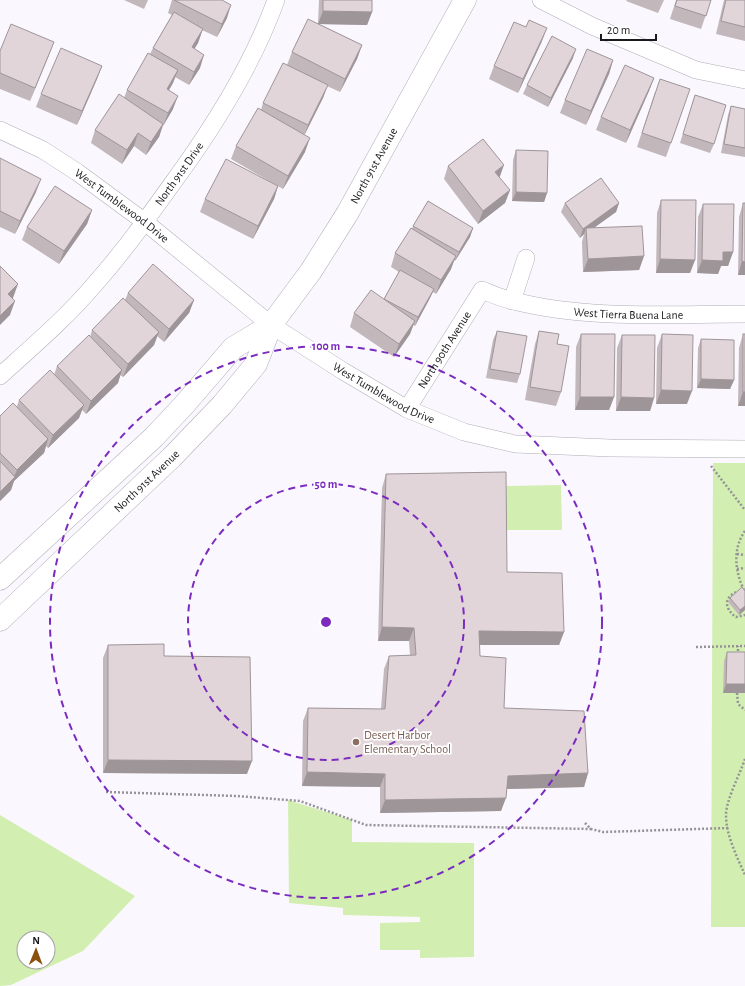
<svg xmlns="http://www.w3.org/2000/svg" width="745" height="986" font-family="'Alegreya Sans',sans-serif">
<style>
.green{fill:#d2eeb0;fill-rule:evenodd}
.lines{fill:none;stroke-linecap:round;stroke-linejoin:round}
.street-casing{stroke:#b0adb7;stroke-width:18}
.secondary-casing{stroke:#b0adb7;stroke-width:23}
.path{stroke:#959398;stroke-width:2.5;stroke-dasharray:2 2;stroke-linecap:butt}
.street{stroke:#fff;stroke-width:17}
.secondary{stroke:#fff;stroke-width:22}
.wall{fill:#c2b7bb}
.shaded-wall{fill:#9e9599}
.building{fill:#e1d5da;stroke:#9e9599}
.ring{fill:none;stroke:#7b2cbf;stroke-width:2;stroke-dasharray:7 5}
.education-dot{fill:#8d6e63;stroke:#fff;stroke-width:1.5}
.labels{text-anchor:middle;stroke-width:3.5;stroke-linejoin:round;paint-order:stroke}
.street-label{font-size:12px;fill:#1a191d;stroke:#fff}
.education-label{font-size:12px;fill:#785e54;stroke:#fff;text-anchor:start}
.centre{fill:#7b2cbf;stroke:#fff;stroke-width:2}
.ring-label{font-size:12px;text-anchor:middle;font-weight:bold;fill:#7b2cbf;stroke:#fff;stroke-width:3.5;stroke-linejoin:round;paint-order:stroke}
</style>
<rect width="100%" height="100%" fill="#faf8fe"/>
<g class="green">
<path d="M713 463H745V927H711Z"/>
<path d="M561 485 562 530H502V486Z"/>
<path d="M288 800 352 820V842L474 843V957L420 958V950H380V923L420 922V917L343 915V908L289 903Z"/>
<path d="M0 815 135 896 83 951 11 985 0 986ZM24 938H48V962H24Z"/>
</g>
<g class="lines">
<g class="street-casing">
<g id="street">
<path d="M541 0 592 26 696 70 745 80"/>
<path id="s1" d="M0 130 43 150 77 172 145 222 271 325 343 371 407 409 464 432 515 444 610 448 745 449"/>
<path d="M512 301 526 258"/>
<path id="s2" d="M0 376C32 347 66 318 94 285 126 249 154 209 182 170 220 117 254 61 276 0"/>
<path id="s3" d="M407 409 482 290C492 294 503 299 514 301 588 320 669 314 745 314"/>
</g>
</g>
<g class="secondary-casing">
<g id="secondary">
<path d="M0 579 154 437 184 405 233 348 271 325"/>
<path id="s4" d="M0 620 172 457 222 405 256 364 271 325 311 271 347 214 465 0"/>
</g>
</g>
<g class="path">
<path d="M711 466 745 510"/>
<path d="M745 531C732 549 735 573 745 592"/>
<path d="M737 554 745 555"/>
<path d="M737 569 745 568"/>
<path d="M740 591C724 595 723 608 736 617L745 615"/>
<path d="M696 647 745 646"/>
<path d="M738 655V646"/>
<path d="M737 693 738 704 745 710"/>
<path d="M745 759C740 774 726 800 726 815 726 835 737 857 745 875"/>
<path d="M106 792 237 796 300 801 366 825 591 829"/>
<path d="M585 823 591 829 603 832 728 828"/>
</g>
<use href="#street" class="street"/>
<use href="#secondary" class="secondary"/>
</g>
<g class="wall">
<path d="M124 0H148L144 9Z"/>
<path d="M172 0H222L227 18 217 37 202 30 198 43 194 49 200 68 189 85 175 77 173 83 169 90 173 109 163 126 159 137 146 155 134 146 122 164 91 143 95 130 124 98 127 90 150 54 153 48 172 15 168 13Z"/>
<path d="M319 0H372V12L367 25 319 24 362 45 357 59 340 92 327 86 323 98 304 135 305 152 283 189 231 159 236 146 261 110 263 103 287 65 292 52 318 24Z"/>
<path d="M627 0H664L658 13 626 1Z"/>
<path d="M676 0H711L701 29 670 19Z"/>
<path d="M724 0H745V41L716 34Z"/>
<path d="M542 41 518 93 489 79 494 66Z"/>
<path d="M0 51 49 55 30 101 0 89Z"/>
<path d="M573 58 548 107 523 94 527 85Z"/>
<path d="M613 60 609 74 586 125 560 113 565 100Z"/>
<path d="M102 66 97 79 77 125 36 107 41 94Z"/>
<path d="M654 78 649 91 626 143 596 130 601 117Z"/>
<path d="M690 89 666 157 637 147 655 92Z"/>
<path d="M695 95 714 144 710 153 680 143Z"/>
<path d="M731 106 745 109V157L721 153 728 115Z"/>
<path d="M516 150 547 193 544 202 512 201 513 160Z"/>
<path d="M0 158 36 192 15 234 0 227Z"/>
<path d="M448 166 510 190 505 203 478 224 444 179Z"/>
<path d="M278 186 274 199 253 239 200 212 205 199Z"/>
<path d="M661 200 695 260 690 273H656L657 213Z"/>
<path d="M565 203H619L616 212 593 228 644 256 639 270 583 272 582 242 584 234 580 238 561 212Z"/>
<path d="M743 203H745V275H738L739 217Z"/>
<path d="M703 204 733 252 728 266H721L718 274 697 273 698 217Z"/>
<path d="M92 210 87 224 59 264 22 240 27 227Z"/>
<path d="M413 226 473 228 470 237 455 261 454 260 451 269 436 294 433 292 430 298 415 326 413 325 410 334 394 357 350 327 354 313 384 299 399 272 391 267 395 253 412 229Z"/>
<path d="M128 293 194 300 189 313 164 342 157 336 154 345 123 377 120 375 118 383 86 414 82 410 79 418 48 448 46 446 44 453 14 481 11 490 0 501V416L17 406 19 400 54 375 57 366 90 337 92 330 125 300Z"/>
<path d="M497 331 520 374 517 383 486 378 493 340Z"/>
<path d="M539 331 557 344 561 392 556 406 525 400 535 344Z"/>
<path d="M581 334 614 397 609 410H575L576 347Z"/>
<path d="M662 334 687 404H656L657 348Z"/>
<path d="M743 334 745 406H738L739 348Z"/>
<path d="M622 335 654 398 650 411H616L617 348Z"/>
<path d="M701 339 734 380 730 389 697 388 698 348Z"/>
<path d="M386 474 507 572 564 632 559 645H479L480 656 504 708 588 773 584 787 507 789 501 811 380 813V787L302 786 303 721 308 708 381 709 384 669 389 656 410 655 409 641H378L382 488Z"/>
<path d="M745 591V610L739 615 728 602 730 598Z"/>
<path d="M108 645 164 656 247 774 103 773V658Z"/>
<path d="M727 652H745V693H723L724 661Z"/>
</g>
<g class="shaded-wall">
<path d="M231 5 227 18 217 37 222 24Z"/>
<path d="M323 11 372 12 367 25 318 24Z"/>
<path d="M547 28 542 41 518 93 523 79Z"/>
<path d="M203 29 198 43 187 61 192 47Z"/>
<path d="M54 42 49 55 30 101 35 88Z"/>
<path d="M362 45 357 59 340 92 345 79Z"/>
<path d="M576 49 573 58 548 107 551 98Z"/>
<path d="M204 55 200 68 189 85 194 72Z"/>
<path d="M613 60 609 74 586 125 591 111Z"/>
<path d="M102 66 97 79 77 125 82 111Z"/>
<path d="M178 70 173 83 162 102 167 89Z"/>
<path d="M654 78 649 91 626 143 630 130Z"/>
<path d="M328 85 323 98 303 138 308 125Z"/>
<path d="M178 96 173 109 163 126 168 113Z"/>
<path d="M163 124 159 137 146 155 151 142Z"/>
<path d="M138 133 134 146 122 164 127 150Z"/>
<path d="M310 138 305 152 283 189 288 176Z"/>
<path d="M504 165 499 179 495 172Z"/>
<path d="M41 179 36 192 15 234 20 221Z"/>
<path d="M278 186 274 199 253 239 258 226Z"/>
<path d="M510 190 505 203 478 224 483 211Z"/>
<path d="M516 192 547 193 544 202 512 201Z"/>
<path d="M619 203 616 212 587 233 586 228 584 234 580 238 583 229Z"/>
<path d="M92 210 87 224 59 264 64 251Z"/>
<path d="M473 228 470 237 455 261 459 252Z"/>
<path d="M723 252H733L728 266H721L718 274 697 273 702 260Z"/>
<path d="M456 256 451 269 436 294 441 280Z"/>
<path d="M644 256 639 270 583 272 588 259Z"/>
<path d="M660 259 695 260 690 273H656Z"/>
<path d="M742 261 745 262V275H738Z"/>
<path d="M18 284 13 298 3 307 8 294Z"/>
<path d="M434 289 430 298 415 326 418 317Z"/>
<path d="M194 300 189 313 164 342 169 329Z"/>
<path d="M15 301 10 315 0 325V316Z"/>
<path d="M415 321 410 334 394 357 399 344Z"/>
<path d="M159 332 154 345 123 377 128 364Z"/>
<path d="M122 370 118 383 86 414 91 401Z"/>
<path d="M701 379 734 380 730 389 697 388Z"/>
<path d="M661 390 692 391 687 404H656Z"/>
<path d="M743 392H745V406H738Z"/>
<path d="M580 397H614L609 410H575Z"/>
<path d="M621 397 654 398 650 411H616Z"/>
<path d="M84 405 79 418 48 448 53 435Z"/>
<path d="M48 439 44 453 14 481 11 490 0 501V492L13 479 17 470Z"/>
<path d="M745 606V610L739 615 740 610Z"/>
<path d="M382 627 414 628 409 641H378Z"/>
<path d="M479 631 564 632 559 645H474Z"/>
<path d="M726 684H745V693H723Z"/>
<path d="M108 760 252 761 247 774 103 773Z"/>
<path d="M307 772 385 774 380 787 302 786Z"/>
<path d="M588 773 584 787 503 789 508 776Z"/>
<path d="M506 798 501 811 380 813 385 800Z"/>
</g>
<g class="building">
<path d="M174 0H222L231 5 222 24Z"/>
<path d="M323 0H372V12L323 11Z"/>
<path d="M677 0H711L706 16 675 6Z"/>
<path d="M726 0H745V27L721 21Z"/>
<path d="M174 12 203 29 192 47 204 55 194 72 153 48Z"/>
<path d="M308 19 362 45 345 79 292 52Z"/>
<path d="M529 20 547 28 523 79 494 66 514 22 526 27Z"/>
<path d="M11 24 54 42 35 88 0 73V51Z"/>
<path d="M552 36 576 49 551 98 527 85Z"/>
<path d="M61 48 102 66 82 111 41 94Z"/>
<path d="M587 49 613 60 591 111 565 100Z"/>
<path d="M148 53 178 70 167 89 178 96 168 113 127 90Z"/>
<path d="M283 63 328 85 308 125 263 103Z"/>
<path d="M625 65 654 78 630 130 601 117Z"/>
<path d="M660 79 690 89 671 143 642 133Z"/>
<path d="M119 94 163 124 151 142 138 133 127 150 95 130Z"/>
<path d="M695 95 726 105 714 144 683 134Z"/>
<path d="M731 106 745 109V148L724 144Z"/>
<path d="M258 108 310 138 288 176 236 146Z"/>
<path d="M483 139 504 165 495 172 510 190 483 211 448 166Z"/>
<path d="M516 150 548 151 547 193 516 192Z"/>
<path d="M0 158 41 179 20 221 0 211Z"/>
<path d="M226 159 278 186 258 226 205 199Z"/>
<path d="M601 178 619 203 583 229 565 203Z"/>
<path d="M55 186 92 210 64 251 27 227Z"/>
<path d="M661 200H696L695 260 660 259Z"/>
<path d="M428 201 473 228 459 252 413 226Z"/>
<path d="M743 203H745V262L742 261Z"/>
<path d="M703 204H734L733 252H723V261L702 260Z"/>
<path d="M642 226 644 256 588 259 586 228Z"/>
<path d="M411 228 456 256 441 280 395 253Z"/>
<path d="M153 264 194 300 169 329 128 293Z"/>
<path d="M0 266 18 284 8 294 15 301 0 316Z"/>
<path d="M400 270 434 289 418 317 384 299Z"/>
<path d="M371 290 415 321 399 344 354 313Z"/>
<path d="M123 298 159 332 128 364 92 330Z"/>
<path d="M497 331 527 336 520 374 490 369Z"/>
<path d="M539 331 559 334 557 344 569 346 561 392 530 387Z"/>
<path d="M581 334H615L614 397H580Z"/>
<path d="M662 334 693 335 692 391 661 390Z"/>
<rect x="743" y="334" width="2" height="58"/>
<path d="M89 335 122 370 91 401 57 366Z"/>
<path d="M622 335H655L654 398 621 397Z"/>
<path d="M701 339 734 340V380L701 379Z"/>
<path d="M50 370 84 405 53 435 19 400Z"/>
<path d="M13 403 48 439 17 470 0 453V416Z"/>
<path d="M0 461 15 477 0 492Z"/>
<path d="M506 472 507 572 562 573 564 632 479 631 480 656 506 658 504 708 584 711 588 773 508 776 506 798 385 800V774L307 772 308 708 385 709 389 656 416 655 414 628 382 627 386 474Z"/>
<path d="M742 587 745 591V606L740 610 730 598Z"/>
<path d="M164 644V656L250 657 252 761 108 760V645Z"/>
<path d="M727 652H745V684H726Z"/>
</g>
<g class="ring">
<circle cx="326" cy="622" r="138"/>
<circle cx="326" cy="622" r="276"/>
</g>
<circle class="education-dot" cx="356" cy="742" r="4"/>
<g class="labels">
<g class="street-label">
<text dy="4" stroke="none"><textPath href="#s4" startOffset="594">North 91st Avenue</textPath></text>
<text dy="4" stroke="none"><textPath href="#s2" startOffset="271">North 91st Drive</textPath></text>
<text dy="4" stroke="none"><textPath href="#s1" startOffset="144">West Tumblewood Drive</textPath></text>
<text dy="4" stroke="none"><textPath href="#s3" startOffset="290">West Tierra Buena Lane</textPath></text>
<text dy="4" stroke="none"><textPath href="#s3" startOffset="70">North 90th Avenue</textPath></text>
<text dy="4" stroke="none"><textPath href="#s1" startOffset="467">West Tumblewood Drive</textPath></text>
<text dy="4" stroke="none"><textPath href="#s4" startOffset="202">North 91st Avenue</textPath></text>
</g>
<g class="education-label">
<text x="364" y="739">Desert Harbor<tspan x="364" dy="14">Elementary School</tspan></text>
</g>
</g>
<circle cx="326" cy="622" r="6" class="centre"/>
<g class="ring-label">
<text x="326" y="350">100 m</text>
<text x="326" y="488">50 m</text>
</g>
<g transform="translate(36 950) rotate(1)"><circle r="19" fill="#ffffff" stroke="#a3a3a5"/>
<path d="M0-3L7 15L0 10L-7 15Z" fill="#8b500c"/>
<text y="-6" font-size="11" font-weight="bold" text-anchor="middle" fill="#1a191d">N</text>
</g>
<path d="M601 34v6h55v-6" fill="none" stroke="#1a191d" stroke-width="2"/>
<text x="607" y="34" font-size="12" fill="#1a191d" stroke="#ffffff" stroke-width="3" paint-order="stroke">20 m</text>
</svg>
